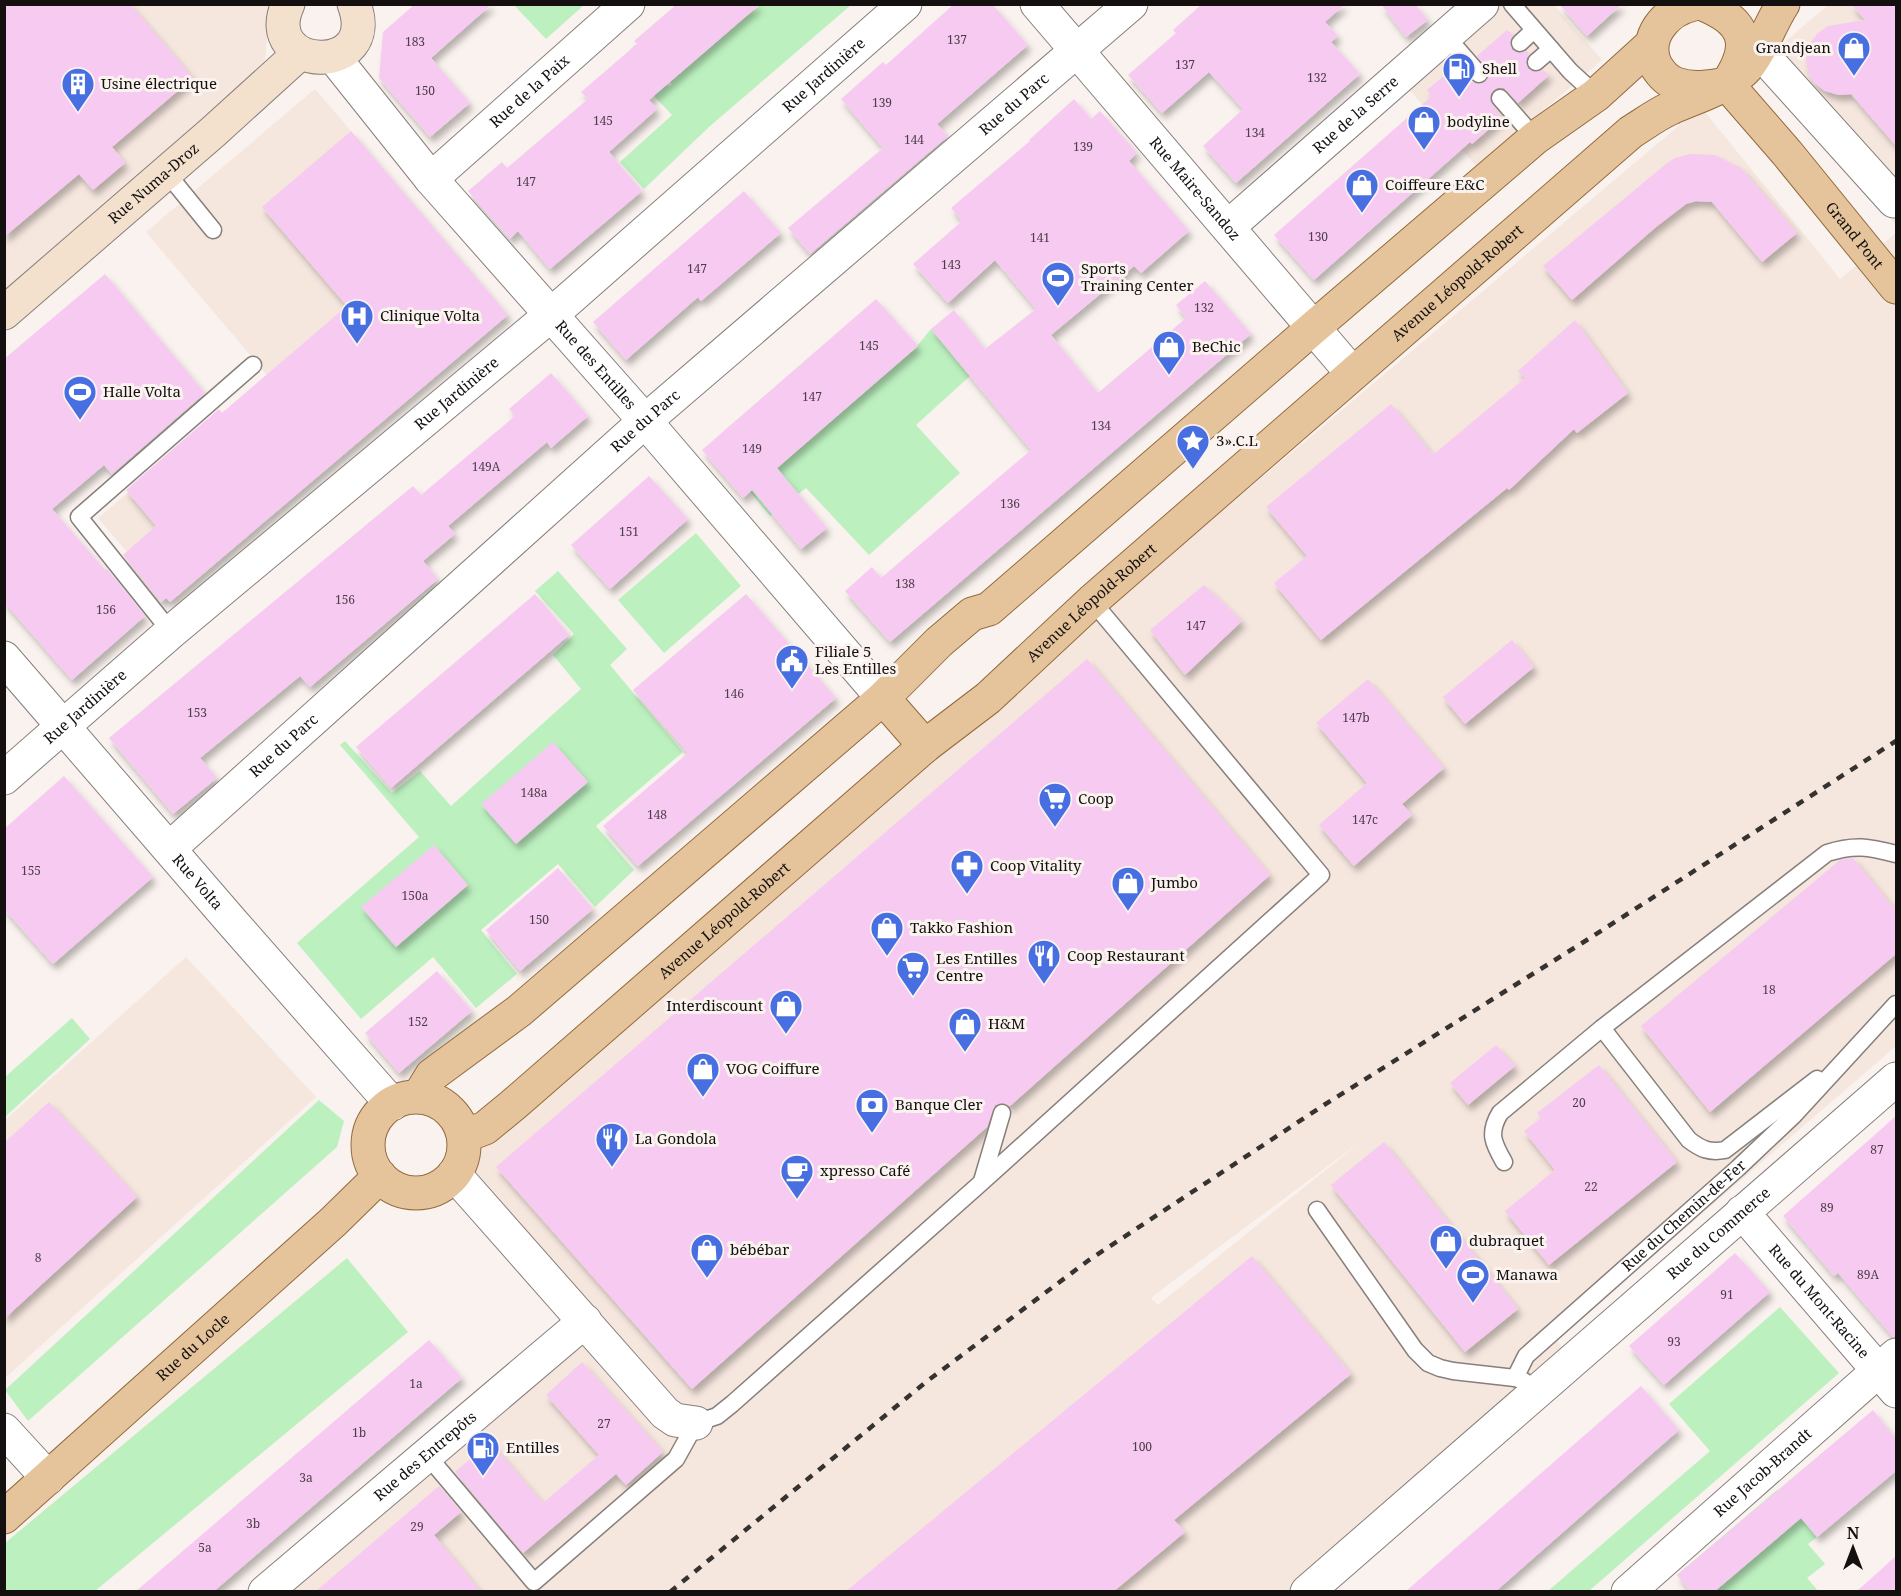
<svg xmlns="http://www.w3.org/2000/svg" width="1901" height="1596" font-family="'Noto Serif',serif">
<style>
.built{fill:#f5e6de;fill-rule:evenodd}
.green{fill:#bcf0bf}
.building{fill:#f7caf1;filter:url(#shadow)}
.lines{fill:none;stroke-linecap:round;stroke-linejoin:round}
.service-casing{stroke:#867f7b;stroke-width:19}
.minor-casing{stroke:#867f7b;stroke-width:35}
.secondary-casing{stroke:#867f7b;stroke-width:35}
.primary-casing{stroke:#926b3e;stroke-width:35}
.service{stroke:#fff;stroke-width:16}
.minor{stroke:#fff;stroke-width:33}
.secondary{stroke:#f3e1cd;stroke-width:33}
.primary{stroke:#e6c49b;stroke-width:33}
.rail{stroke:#363230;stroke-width:4.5;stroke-dasharray:8 8;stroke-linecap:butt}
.labels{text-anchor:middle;stroke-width:6;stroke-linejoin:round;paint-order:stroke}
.number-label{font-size:12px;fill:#4c3e48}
.poi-label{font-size:15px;fill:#13100f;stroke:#faf2ee;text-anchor:start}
.street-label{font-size:15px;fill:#13100f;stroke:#faf2ee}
</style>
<defs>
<filter id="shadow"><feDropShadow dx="3.5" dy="6" stdDeviation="3" flood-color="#0004"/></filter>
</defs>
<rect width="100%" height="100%" fill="#faf2ee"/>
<g class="built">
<path d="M5 5H266L270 8 264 68 5 293Z"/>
<path d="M1500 5H1554L1602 60 1477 167 1406 86Z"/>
<path d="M1828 5H1896V225L1764 60Z"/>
<path d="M315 89 508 315 170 602 98 518 267 375 146 232Z"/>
<path d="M1701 107 1840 279 1896 233V1046L1556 1340 1567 1353 1292 1591 286 1592 596 1324 458 1168 1112 604ZM1363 1140 1158 1305 1151 1298 1161 1290Z"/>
<path d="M186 957 316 1097 5 1378 4 1121Z"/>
</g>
<g class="green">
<path d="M514 5H584L546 39Z"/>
<path d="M760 5H851L709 127 644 189 620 162 672 115 620 60 635 45 669 86 672 85 670 82Z"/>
<path d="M931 329 970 376 916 425 960 473 869 555 806 488 770 516 750 492 917 346Z"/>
<path d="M696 533 741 586 664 653 618 600Z"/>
<path d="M558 571 627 649 610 665 683 752 596 826 634 870 595 907 558 864 481 930 517 974 476 1008 433 957 361 1019 297 943 419 837 340 745 345 741 392 793 420 771 451 806 581 689 553 655 574 634 535 591Z"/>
<path d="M72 1018 90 1039 5 1117V1077Z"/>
<path d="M319 1100 344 1121 337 1147 28 1421 5 1390Z"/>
<path d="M347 1258 408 1332 95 1591H5V1543Z"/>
<path d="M1780 1307 1839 1373 1589 1591H1548L1710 1451 1669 1404Z"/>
<path d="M1777 1490 1817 1537 1808 1544 1825 1564 1807 1578 1818 1591H1691L1677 1575Z"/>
</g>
<g class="building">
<path d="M4 4H130L193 78 112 147 125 163 93 190 79 174 4 237Z"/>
<path d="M415 4H492L431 58 470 103 430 137 379 78 383 32Z"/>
<path d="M677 4H760L649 100 657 109 609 152 642 191 550 269 518 231 510 239 468 191 502 162 507 168 588 99 581 92 637 44 634 41Z"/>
<path d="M954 4H992L1028 45 937 124 948 136 810 254 788 228 883 148 841 99 883 62 886 65Z"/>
<path d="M1202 4H1345L1325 22 1338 36 1331 42 1360 74 1236 183 1203 146 1243 109 1209 72 1162 113 1128 75 1176 33 1173 30Z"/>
<path d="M1381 4H1415L1428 20 1406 37Z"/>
<path d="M1559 4H1622L1587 36Z"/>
<path d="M1851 4H1896V146L1851 94 1839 95 1825 91 1814 83 1808 72 1806 59 1809 45 1817 34 1828 26 1865 20Z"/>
<path d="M1507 30 1513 35 1510 40 1512 50 1517 53 1527 51 1529 54 1526 63 1528 69 1537 72 1543 70 1549 75 1518 103 1504 88H1497L1493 91 1490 101 1502 118 1472 144 1470 142 1314 280 1274 235 1432 96 1427 90 1457 65 1475 84H1480L1486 81 1489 71 1477 56Z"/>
<path d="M1074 99 1091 119 1100 111 1137 153 1129 161 1189 231 1141 273 1134 266 1051 335 1098 393 1186 318 1176 305 1205 281 1251 334 890 642 845 591 872 567 881 578 1031 450 931 329 954 310 985 349 1036 309 995 260 948 303 913 264 962 221 951 208 1030 141 1029 140Z"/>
<path d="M351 131 508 315 170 602 166 598 161 602 123 555 156 526 126 490 219 409 222 413 347 306 262 207Z"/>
<path d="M1690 154 1715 155 1741 168 1797 233 1762 262 1712 202 1696 201 1686 204 1656 227 1572 300 1543 266 1666 164 1675 158Z"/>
<path d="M744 191 781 233 701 301 698 297 626 360 593 322Z"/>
<path d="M105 274 205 393 112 474 104 465 52 509 105 570 107 569 145 616 72 680 4 602V359Z"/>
<path d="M876 299 918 346 777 468 827 528 801 549 752 490 743 498 702 450Z"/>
<path d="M1575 320 1628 393 1577 433 1574 429 1509 490 1507 488 1321 640 1274 583 1307 556 1266 507 1391 404 1433 455 1525 378 1518 371Z"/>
<path d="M551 373 588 416 551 448 547 442 448 526 455 534 423 561 438 579 310 687 300 676 200 758 217 778 173 814 109 738 413 486 421 495 515 416 509 409Z"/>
<path d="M649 476 688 519 610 589 571 545Z"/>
<path d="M1204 585 1242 621 1185 675 1150 630Z"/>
<path d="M535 594 569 635 391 788 356 747Z"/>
<path d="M746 594 836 698 638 866 603 826 688 753 633 690Z"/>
<path d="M1512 640 1534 667 1465 724 1443 697Z"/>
<path d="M1087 659 1270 875 1010 1106 1004 1103 995 1105 987 1127 692 1389 496 1167Z"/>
<path d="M1368 679 1444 768 1402 804 1412 815 1354 866 1319 825 1367 783 1316 723Z"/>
<path d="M553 742 588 782 516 844 481 804Z"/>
<path d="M64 776 153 877 53 964 4 909V829Z"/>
<path d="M434 845 468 885 396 947 361 907Z"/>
<path d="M1853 858 1896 911V954L1710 1112 1641 1026 1840 860Z"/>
<path d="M558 868 593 909 520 971 486 930Z"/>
<path d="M437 971 472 1011 399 1073 365 1033Z"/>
<path d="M1496 1045 1515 1066 1468 1105 1450 1083Z"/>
<path d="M1599 1065 1677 1162 1549 1265 1505 1211 1555 1170 1524 1131 1541 1118 1537 1113Z"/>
<path d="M49 1102 137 1197 4 1319V1143Z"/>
<path d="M1896 1116V1337H1893L1838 1273 1834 1276 1783 1216Z"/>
<path d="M1384 1142 1518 1309 1465 1352 1331 1185Z"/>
<path d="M1735 1253 1770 1292 1664 1385 1629 1346Z"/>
<path d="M1252 1256 1351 1374 1174 1520 1185 1532 1113 1592H845Z"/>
<path d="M429 1340 462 1378 213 1592H135Z"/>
<path d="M582 1362 663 1452 626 1485 616 1474 523 1553 455 1472 490 1442 543 1503 599 1455 546 1395Z"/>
<path d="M1641 1386 1679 1430 1495 1592H1405Z"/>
<path d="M1873 1410 1896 1439V1471L1817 1537 1801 1518 1714 1592H1691L1677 1575Z"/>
<path d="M439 1486 461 1512 434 1535 481 1592H315Z"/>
<path d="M1896 1556V1592H1856Z"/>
</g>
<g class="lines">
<g class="service-casing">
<g id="service">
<path d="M1512 4 1570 71 1596 95"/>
<path d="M1446 36 1479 74"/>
<path d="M1520 43 1534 30"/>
<path d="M1536 62 1551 49"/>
<path d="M1500 98 1535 138"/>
<path d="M166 172 213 230"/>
<path d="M171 632 79 517 253 365"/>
<path d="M1602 1028 1689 1140C1701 1149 1709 1153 1725 1150L1817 1079"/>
<path d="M1504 1162C1493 1143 1488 1133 1500 1113L1602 1028 1827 853C1855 844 1869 847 1896 854"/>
<path d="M982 1181 1002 1113"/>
<path d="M1317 1210 1415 1350 1428 1363 1440 1368 1453 1371 1515 1378 1524 1381"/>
<path id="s1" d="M1515 1378 1526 1356 1738 1168 1793 1116 1896 1004"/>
<path d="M426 1454 534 1582 676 1459 696 1423 717 1416 732 1404 982 1182 1321 875 1092 601"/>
</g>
</g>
<g class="minor-casing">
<g id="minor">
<path id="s2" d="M1037 4 1352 373"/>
<path d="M1758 50 1894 201 1896 199"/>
<path id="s3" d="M336 55 340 65 431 179 645 421 883 698"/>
<path id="s4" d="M431 179 628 4"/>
<path id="s5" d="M1228 227 1482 4"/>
<path id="s6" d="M4 658 232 922 392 1104"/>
<path id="s7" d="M4 778 171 632 552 314 905 4"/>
<path id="s8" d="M170 848 645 421 1131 4"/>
<path d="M454 1174 665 1413 675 1420 696 1423"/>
<path id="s9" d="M1742 1212 1896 1391"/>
<path d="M4 1430 48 1478"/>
<path id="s10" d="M265 1592 585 1321"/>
<path id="s11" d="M1307 1592 1896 1079"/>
<path id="s12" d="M1628 1592 1896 1355"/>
</g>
</g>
<g class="secondary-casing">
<g id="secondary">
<path d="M288 4C257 72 382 78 354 4"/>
<path id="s13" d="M4 313 213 132 300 53"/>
</g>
</g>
<g class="primary-casing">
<g id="primary">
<path d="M1694 4C1666 10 1642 38 1656 66 1661 74 1667 81 1676 84 1693 90 1710 87 1727 84 1753 45 1747 22 1703 4"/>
<path id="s14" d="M1727 84 1787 153 1896 287"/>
<path d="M883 698 925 746"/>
<path d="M419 1096 432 1075 519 1011 883 698 939 642 972 614 989 609 1313 328 1535 138 1596 95 1651 45"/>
<circle cx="416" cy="1145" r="48"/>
<path id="s15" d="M464 1136 485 1128 513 1105 925 746 988 698 1092 601 1631 132C1644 124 1657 114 1671 108 1697 96 1730 88 1749 65 1763 47 1770 24 1783 4"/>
<path id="s16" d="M4 1517 333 1222 380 1176"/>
</g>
</g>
<use href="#service" class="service"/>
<use href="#minor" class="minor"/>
<use href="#secondary" class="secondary"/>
<use href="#primary" class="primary"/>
<path class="rail" d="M670 1592 926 1382 1089 1260 1324 1105 1590 938 1896 741"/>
</g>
<defs>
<g id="shop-pin" transform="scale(1.725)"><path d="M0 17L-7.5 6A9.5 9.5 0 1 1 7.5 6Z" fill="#486fe1" stroke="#faf2ee"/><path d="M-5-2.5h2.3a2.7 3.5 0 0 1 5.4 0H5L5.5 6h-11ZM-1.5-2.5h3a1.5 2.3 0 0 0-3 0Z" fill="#fff"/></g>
<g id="fuel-pin" transform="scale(1.725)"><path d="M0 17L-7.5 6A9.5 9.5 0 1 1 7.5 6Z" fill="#486fe1" stroke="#faf2ee"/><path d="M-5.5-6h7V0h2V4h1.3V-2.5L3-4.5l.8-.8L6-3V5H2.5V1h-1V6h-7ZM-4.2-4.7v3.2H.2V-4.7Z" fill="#fff"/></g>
<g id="building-pin" transform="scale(1.725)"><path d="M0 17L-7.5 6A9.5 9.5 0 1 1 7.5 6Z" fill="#486fe1" stroke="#faf2ee"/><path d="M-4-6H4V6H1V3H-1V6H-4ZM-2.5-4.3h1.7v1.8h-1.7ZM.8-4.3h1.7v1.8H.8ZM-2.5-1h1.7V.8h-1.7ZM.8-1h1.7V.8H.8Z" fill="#fff"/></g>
<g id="stadium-pin" transform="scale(1.725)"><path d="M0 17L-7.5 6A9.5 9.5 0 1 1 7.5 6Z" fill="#486fe1" stroke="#faf2ee"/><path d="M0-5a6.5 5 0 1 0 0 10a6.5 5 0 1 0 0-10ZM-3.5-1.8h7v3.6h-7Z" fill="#fff"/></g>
<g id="hospital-pin" transform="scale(1.725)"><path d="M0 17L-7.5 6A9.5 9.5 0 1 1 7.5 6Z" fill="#486fe1" stroke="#faf2ee"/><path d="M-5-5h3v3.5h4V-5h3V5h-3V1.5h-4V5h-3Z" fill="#fff"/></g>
<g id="sight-pin" transform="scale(1.725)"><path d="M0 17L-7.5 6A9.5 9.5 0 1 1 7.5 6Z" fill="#486fe1" stroke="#faf2ee"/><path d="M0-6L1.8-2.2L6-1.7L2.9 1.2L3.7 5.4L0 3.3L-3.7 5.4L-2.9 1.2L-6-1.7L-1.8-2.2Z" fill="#fff"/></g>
<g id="civic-pin" transform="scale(1.725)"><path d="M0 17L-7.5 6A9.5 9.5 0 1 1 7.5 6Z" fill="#486fe1" stroke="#faf2ee"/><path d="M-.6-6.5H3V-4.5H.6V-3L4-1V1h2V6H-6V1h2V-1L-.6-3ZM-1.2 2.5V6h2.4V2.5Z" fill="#fff"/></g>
<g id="supermarket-pin" transform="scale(1.725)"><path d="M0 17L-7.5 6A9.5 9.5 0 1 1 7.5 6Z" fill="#486fe1" stroke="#faf2ee"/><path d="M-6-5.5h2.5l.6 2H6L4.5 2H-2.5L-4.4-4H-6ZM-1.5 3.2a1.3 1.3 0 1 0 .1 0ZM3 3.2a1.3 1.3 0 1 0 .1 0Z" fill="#fff"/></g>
<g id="pharmacy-pin" transform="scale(1.725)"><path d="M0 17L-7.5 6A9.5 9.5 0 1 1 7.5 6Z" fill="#486fe1" stroke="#faf2ee"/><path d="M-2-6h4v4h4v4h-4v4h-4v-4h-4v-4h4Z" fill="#fff"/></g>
<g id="restaurant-pin" transform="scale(1.725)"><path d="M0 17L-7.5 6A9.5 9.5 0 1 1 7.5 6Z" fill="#486fe1" stroke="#faf2ee"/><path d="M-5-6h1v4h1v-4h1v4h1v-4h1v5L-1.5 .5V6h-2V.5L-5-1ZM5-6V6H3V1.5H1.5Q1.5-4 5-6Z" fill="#fff"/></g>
<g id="bank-pin" transform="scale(1.725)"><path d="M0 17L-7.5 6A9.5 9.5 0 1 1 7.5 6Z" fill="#486fe1" stroke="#faf2ee"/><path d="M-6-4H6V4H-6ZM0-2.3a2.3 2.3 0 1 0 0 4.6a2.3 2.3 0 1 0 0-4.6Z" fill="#fff"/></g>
<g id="cafe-pin" transform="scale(1.725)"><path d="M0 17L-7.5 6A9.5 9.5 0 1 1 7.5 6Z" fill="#486fe1" stroke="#faf2ee"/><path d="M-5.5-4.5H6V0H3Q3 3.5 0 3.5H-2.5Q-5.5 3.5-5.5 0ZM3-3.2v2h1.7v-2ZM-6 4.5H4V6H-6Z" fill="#fff"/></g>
</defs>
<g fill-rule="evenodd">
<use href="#shop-pin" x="1854" y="48"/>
<use href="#fuel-pin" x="1459" y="69"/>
<use href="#building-pin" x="78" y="84"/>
<use href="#shop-pin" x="1424" y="122"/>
<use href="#shop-pin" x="1362" y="185"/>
<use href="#stadium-pin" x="1058" y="278"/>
<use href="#hospital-pin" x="357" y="316"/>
<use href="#shop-pin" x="1169" y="347"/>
<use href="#stadium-pin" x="80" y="392"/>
<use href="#sight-pin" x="1193" y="441"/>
<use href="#civic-pin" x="792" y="661"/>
<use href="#supermarket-pin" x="1055" y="799"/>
<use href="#pharmacy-pin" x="967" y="866"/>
<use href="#shop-pin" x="1128" y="883"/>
<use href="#shop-pin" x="887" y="928"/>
<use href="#restaurant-pin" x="1044" y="956"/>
<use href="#supermarket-pin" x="913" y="968"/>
<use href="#shop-pin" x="786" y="1006"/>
<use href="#shop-pin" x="965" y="1024"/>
<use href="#shop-pin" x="703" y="1069"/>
<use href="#bank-pin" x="872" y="1105"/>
<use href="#restaurant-pin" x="612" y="1139"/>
<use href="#cafe-pin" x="797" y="1171"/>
<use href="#shop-pin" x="1446" y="1241"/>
<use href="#shop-pin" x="707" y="1250"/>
<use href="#stadium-pin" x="1473" y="1275"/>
<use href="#fuel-pin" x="483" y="1448"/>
</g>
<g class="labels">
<g class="number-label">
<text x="957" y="44">137</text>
<text x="415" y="46">183</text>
<text x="1185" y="69">137</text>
<text x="1317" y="82">132</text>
<text x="425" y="95">150</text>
<text x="882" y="107">139</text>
<text x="603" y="125">145</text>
<text x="1255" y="137">134</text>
<text x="914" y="144">144</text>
<text x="1083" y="151">139</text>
<text x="526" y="186">147</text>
<text x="1318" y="241">130</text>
<text x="1040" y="242">141</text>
<text x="951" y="269">143</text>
<text x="697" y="273">147</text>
<text x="1204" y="312">132</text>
<text x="869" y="350">145</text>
<text x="812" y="401">147</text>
<text x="1101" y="430">134</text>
<text x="752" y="453">149</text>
<text x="486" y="471">149A</text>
<text x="1010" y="508">136</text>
<text x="629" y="536">151</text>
<text x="905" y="588">138</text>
<text x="345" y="604">156</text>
<text x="106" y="614">156</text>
<text x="1196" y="630">147</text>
<text x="734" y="698">146</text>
<text x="197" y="717">153</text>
<text x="1356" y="722">147b</text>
<text x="534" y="797">148a</text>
<text x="657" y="819">148</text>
<text x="1365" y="824">147c</text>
<text x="31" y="875">155</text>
<text x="415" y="900">150a</text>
<text x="539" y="924">150</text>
<text x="1769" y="994">18</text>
<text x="418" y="1026">152</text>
<text x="1579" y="1107">20</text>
<text x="1877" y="1154">87</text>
<text x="1591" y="1191">22</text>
<text x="1827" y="1212">89</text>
<text x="38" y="1262">8</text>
<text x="1868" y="1279">89A</text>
<text x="1727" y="1299">91</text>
<text x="1674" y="1346">93</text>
<text x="416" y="1388">1a</text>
<text x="604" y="1428">27</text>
<text x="359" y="1437">1b</text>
<text x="1142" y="1451">100</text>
<text x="306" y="1482">3a</text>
<text x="253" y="1528">3b</text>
<text x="417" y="1531">29</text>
<text x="205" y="1552">5a</text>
</g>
<g class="poi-label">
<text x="1831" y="53" text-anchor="end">Grandjean</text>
<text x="1482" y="74">Shell</text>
<text x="101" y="89">Usine électrique</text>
<text x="1447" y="127">bodyline</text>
<text x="1385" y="190">Coiffeure E&amp;C</text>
<text x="1081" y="274">Sports<tspan x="1081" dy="17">Training Center</tspan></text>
<text x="380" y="321">Clinique Volta</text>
<text x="1192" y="352">BeChic</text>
<text x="103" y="397">Halle Volta</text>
<text x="1216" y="446">3».C.L</text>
<text x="815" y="657">Filiale 5<tspan x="815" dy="17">Les Entilles</tspan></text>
<text x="1078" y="804">Coop</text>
<text x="990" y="871">Coop Vitality</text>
<text x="1151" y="888">Jumbo</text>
<text x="910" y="933">Takko Fashion</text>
<text x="1067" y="961">Coop Restaurant</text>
<text x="936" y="964">Les Entilles<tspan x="936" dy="17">Centre</tspan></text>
<text x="763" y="1011" text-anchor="end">Interdiscount</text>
<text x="988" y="1029">H&amp;M</text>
<text x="726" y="1074">VOG Coiffure</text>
<text x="895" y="1110">Banque Cler</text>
<text x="635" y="1144">La Gondola</text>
<text x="820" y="1176">xpresso Café</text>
<text x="1469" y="1246">dubraquet</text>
<text x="730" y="1255">bébébar</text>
<text x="1496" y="1280">Manawa</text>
<text x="506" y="1453">Entilles</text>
</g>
<g class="street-label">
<text dy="5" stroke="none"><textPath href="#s7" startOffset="1080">Rue Jardinière</textPath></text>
<text dy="5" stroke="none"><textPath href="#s4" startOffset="132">Rue de la Paix</textPath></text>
<text dy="5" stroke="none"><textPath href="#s8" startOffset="1125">Rue du Parc</textPath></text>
<text dy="5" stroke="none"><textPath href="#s5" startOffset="170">Rue de la Serre</textPath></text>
<text dy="5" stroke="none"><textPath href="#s13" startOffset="198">Rue Numa-Droz</textPath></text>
<text dy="5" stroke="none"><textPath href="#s2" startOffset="243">Rue Maire-Sandoz</textPath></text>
<text dy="5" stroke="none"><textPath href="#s14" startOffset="198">Grand Pont</textPath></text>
<text dy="5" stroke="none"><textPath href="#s15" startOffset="1311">Avenue Léopold-Robert</textPath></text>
<text dy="5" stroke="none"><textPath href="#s3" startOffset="405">Rue des Entilles</textPath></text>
<text dy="5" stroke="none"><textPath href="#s7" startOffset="594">Rue Jardinière</textPath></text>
<text dy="5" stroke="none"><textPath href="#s8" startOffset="639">Rue du Parc</textPath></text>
<text dy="5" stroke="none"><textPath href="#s15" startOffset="825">Avenue Léopold-Robert</textPath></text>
<text dy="5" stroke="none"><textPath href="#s7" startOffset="108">Rue Jardinière</textPath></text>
<text dy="5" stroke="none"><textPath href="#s8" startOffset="153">Rue du Parc</textPath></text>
<text dy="5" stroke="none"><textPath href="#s6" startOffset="296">Rue Volta</textPath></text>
<text dy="5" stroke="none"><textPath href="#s15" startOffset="339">Avenue Léopold-Robert</textPath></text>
<text dy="5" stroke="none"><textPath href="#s1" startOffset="236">Rue du Chemin-de-Fer</textPath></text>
<text dy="5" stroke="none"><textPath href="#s11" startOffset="546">Rue du Commerce</textPath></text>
<text dy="5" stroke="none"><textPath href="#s9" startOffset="118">Rue du Mont-Racine</textPath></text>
<text dy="5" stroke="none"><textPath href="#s16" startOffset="254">Rue du Locle</textPath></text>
<text dy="5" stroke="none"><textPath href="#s10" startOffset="210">Rue des Entrepôts</textPath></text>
<text dy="5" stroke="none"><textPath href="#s12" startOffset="180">Rue Jacob-Brandt</textPath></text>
</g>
</g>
<rect width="1901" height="1596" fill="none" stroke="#13100f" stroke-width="12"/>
<g transform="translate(1853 1548)" stroke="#faf2ee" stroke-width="4.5" paint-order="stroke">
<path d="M0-4.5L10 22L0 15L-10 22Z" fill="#13100f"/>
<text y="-9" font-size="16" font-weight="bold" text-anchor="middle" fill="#13100f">N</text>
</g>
</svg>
